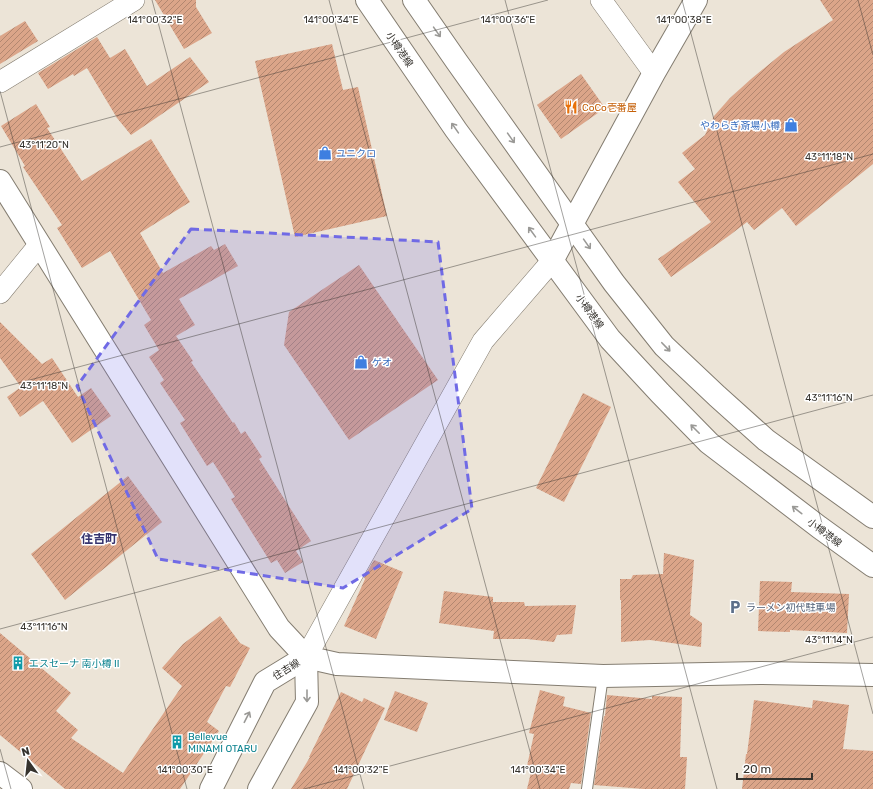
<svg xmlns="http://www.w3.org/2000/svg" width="873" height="789" font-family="Rubik,'Noto Sans JP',sans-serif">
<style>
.building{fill:url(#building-hatch)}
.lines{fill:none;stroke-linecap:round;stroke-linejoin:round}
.lane-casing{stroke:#847d71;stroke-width:12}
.street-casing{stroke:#847d71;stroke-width:22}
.secondary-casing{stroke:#847d71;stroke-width:24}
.primary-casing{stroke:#847d71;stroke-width:24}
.lane{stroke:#fff;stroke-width:10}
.street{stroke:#fff;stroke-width:21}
.secondary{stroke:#fff;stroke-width:22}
.primary{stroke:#fff;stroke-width:22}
.oneway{stroke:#9a9996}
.marked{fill:#706ae5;fill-opacity:0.2;stroke:#706ae5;stroke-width:3;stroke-dasharray:8 5;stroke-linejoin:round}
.ticks{fill:none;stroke:#36332e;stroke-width:1;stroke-opacity:0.45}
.labels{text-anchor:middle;stroke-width:3;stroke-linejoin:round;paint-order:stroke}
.street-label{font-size:10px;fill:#36332e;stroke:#fff}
.food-label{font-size:10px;fill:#c56008;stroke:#fff;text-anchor:start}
.shop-label{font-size:10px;fill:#366cbe;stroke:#fff;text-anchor:start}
.service-label{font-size:10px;fill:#4e5e75;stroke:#fff;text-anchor:start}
.culture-label{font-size:10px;fill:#0d838f;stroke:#fff;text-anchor:start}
.quarter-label{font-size:12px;font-weight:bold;fill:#36346f;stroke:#fff}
.ticks-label{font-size:10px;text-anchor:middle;fill:#36332e;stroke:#fff;stroke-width:3;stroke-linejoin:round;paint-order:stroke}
</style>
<defs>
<pattern id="building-hatch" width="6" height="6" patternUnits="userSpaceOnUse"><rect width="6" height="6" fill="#dba589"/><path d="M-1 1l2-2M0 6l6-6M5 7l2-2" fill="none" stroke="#b28770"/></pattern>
</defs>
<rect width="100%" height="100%" fill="#ece4d7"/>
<g class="building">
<path d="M155 0H196V7L212 33 184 49Z"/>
<path d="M820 0H873V164L796 226 782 208 754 230 747 222 730 235 671 277 658 259 711 222 678 182 695 169 682 153 705 135 714 116 730 98 751 79 784 52 833 20Z"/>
<path d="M25 21 38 41 0 64V36Z"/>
<path d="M97 37 110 58 125 49 147 86 190 57 209 82 131 135 117 118 87 68 74 76 73 74 48 89 38 73Z"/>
<path d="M332 44 343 90 358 87 387 216 295 237 255 61Z"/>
<path d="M581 74 605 108 561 139 537 105Z"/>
<path d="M36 104 50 127 47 128 82 181 151 139 190 202 140 233 163 273 211 246 214 250 225 244 238 266 179 299 195 325 176 336 193 361 191 362 233 423 234 422 241 434 245 431 262 457 259 459 311 541 296 551 303 562 285 573 277 560 271 563 231 499 235 497 213 462 207 466 180 423 185 420 160 383 164 380 149 357 159 350 144 325 151 320 110 251 82 268 57 228 62 225 23 167 25 166 1 126Z"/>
<path d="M359 265 438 380 349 440 284 345 289 312Z"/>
<path d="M0 322 42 364 52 358 78 397 91 388 111 416 72 443 43 401 20 417 7 397 21 387 0 358Z"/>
<path d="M583 393 611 407 564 502 536 488Z"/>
<path d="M128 476 162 522 65 600 31 554Z"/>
<path d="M664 553 694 560 690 615 702 623 701 647 650 640 621 642V600H620V579H631L633 575 663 574Z"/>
<path d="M374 560 403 572 376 639 344 626 365 579 364 577Z"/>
<path d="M760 581 792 582 791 592 849 594 847 633 790 630V632L758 631Z"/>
<path d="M444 591 493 597V602H524L525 606 576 605 572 634 557 635 554 642 527 639H493L494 631 439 623Z"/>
<path d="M220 616 240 643 250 648 230 687 226 686 207 722 219 731 180 789H65L0 735V633L71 693 56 711 78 730 71 738 123 773 182 686 162 668 183 644Z"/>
<path d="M540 690 565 697 563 706 591 713 581 784 571 783 569 789H527L532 768 527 766 534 734 529 733Z"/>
<path d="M395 691 428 703 417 732 384 720Z"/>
<path d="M341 692 362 702 364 698 385 708 347 789H291L310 757H309Z"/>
<path d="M607 695 652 699V696L682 697 680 757H687L685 789H644L594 785 604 716H605Z"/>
<path d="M754 700 812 708 813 700 849 705 843 749 873 751V789H742L746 754H747Z"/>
</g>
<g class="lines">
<g class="lane-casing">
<path id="lane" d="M587 789 603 676"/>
</g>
<g class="street-casing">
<g id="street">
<path d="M601 0 654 73"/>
<path d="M0 82 134 0"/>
<path d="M0 293 39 245"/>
<path d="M306 657 483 341 552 261"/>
</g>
</g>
<g class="secondary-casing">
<g id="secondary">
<path d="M0 181 279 628 306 657 337 664 603 676 760 673 873 675"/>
<path d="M552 261 654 73 696 0"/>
<path d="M0 773 21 789"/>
<path d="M211 789 265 682 306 657"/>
<path d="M259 789 307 702 306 657"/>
</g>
</g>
<g class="primary-casing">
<g id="primary">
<path d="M367 0 456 130 610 339 660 393 709 443 819 527 873 566"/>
<path d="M414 0 457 62 614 283 664 346 717 396 766 440 873 517"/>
</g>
</g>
<use href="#lane" class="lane"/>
<use href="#street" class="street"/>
<use href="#secondary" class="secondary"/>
<use href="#primary" class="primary"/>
</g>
<defs><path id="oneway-shaft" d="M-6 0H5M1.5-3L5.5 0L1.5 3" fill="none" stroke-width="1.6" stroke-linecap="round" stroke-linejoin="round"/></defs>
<g class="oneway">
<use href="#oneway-shaft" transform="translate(437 32) rotate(55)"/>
<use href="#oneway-shaft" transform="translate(455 128) rotate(-125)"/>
<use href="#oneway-shaft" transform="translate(511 138) rotate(55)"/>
<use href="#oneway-shaft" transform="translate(532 232) rotate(-126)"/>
<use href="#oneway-shaft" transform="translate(587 244) rotate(55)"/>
<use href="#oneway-shaft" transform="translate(666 347) rotate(46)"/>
<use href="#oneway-shaft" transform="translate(695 429) rotate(-135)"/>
<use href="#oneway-shaft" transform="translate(797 510) rotate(-142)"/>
<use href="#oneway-shaft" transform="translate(307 696) rotate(90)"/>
<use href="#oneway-shaft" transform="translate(247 717) rotate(-63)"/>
</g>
<path class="marked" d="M191 229 438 242 472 509 343 588 158 559 77 386Z"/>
<path class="ticks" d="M152 0 364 789M329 0 540 789M505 0 717 789M682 0 873 714M858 0 873 55M0 91 187 789M0 147 548 0M0 388 873 154M0 629 873 395M0 749 11 789M304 789 873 637"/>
<defs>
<g id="restaurant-bare" transform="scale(1.08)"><path d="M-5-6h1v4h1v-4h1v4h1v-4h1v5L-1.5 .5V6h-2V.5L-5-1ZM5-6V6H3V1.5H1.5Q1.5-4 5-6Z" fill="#e8710a" stroke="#fff" stroke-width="2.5" paint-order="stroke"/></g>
<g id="shop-bare" transform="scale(1.08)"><path d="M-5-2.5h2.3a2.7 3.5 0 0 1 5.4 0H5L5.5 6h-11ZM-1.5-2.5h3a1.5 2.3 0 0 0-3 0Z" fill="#3f7fe0" stroke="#fff" stroke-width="2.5" paint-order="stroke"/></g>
<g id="parking-bare" transform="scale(1.08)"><path d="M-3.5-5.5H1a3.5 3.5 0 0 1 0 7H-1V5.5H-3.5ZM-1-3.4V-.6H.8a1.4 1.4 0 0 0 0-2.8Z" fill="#5c6f8a" stroke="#fff" stroke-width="2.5" paint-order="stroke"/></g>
<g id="building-bare" transform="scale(1.08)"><path d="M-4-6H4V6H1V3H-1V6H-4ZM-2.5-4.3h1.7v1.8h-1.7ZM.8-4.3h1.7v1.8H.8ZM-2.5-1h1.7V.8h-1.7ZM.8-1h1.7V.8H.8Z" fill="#0f9aa8" stroke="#fff" stroke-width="2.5" paint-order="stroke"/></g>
</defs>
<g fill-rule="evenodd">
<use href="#restaurant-bare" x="571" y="107"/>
<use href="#shop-bare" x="791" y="125"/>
<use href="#shop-bare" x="325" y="153"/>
<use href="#shop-bare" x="361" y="362"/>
<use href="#parking-bare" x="735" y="607"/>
<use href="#building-bare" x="18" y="663"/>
<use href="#building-bare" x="177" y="742"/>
</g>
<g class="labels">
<g class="street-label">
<text transform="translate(400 49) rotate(56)" y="4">小樽港線</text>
<text transform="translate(590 311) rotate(54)" y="4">小樽港線</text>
<text transform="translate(825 532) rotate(37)" y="4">小樽港線</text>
<text transform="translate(286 669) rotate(-32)" y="4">住吉線</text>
</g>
<g class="food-label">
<text x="582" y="111">CoCo壱番屋</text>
</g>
<g class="shop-label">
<text x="780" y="129" text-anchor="end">やわらぎ斎場小樽</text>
<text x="336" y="157">ユニクロ</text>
<text x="372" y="366">ゲオ</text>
</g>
<g class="service-label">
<text x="746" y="611">ラーメン初代駐車場</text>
</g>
<g class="culture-label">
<text x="29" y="667">エスセーナ 南小樽 II</text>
<text x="188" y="740">Bellevue<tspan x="188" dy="12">MINAMI OTARU</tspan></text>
</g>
<g class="quarter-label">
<text x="99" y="543">住吉町</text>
</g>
</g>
<g class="ticks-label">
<text x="155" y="23">141°00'32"E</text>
<text x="331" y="23">141°00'34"E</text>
<text x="508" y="23">141°00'36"E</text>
<text x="684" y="23">141°00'38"E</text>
<text x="44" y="148">43°11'20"N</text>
<text x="829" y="160">43°11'18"N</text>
<text x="44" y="389">43°11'18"N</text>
<text x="829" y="401">43°11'16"N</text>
<text x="44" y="630">43°11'16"N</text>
<text x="829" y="643">43°11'14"N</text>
<text x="185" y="773">141°00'30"E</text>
<text x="361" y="773">141°00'32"E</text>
<text x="538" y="773">141°00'34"E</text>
</g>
<g transform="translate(28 761) rotate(345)" stroke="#ffffff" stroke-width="3" paint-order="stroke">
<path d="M0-3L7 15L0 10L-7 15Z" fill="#36332e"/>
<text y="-6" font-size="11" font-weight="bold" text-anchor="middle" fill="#36332e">N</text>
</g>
<path d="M737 773v6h75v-6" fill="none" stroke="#36332e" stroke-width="2"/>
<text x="743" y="773" font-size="12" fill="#36332e" stroke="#ffffff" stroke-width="3" paint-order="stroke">20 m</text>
</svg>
